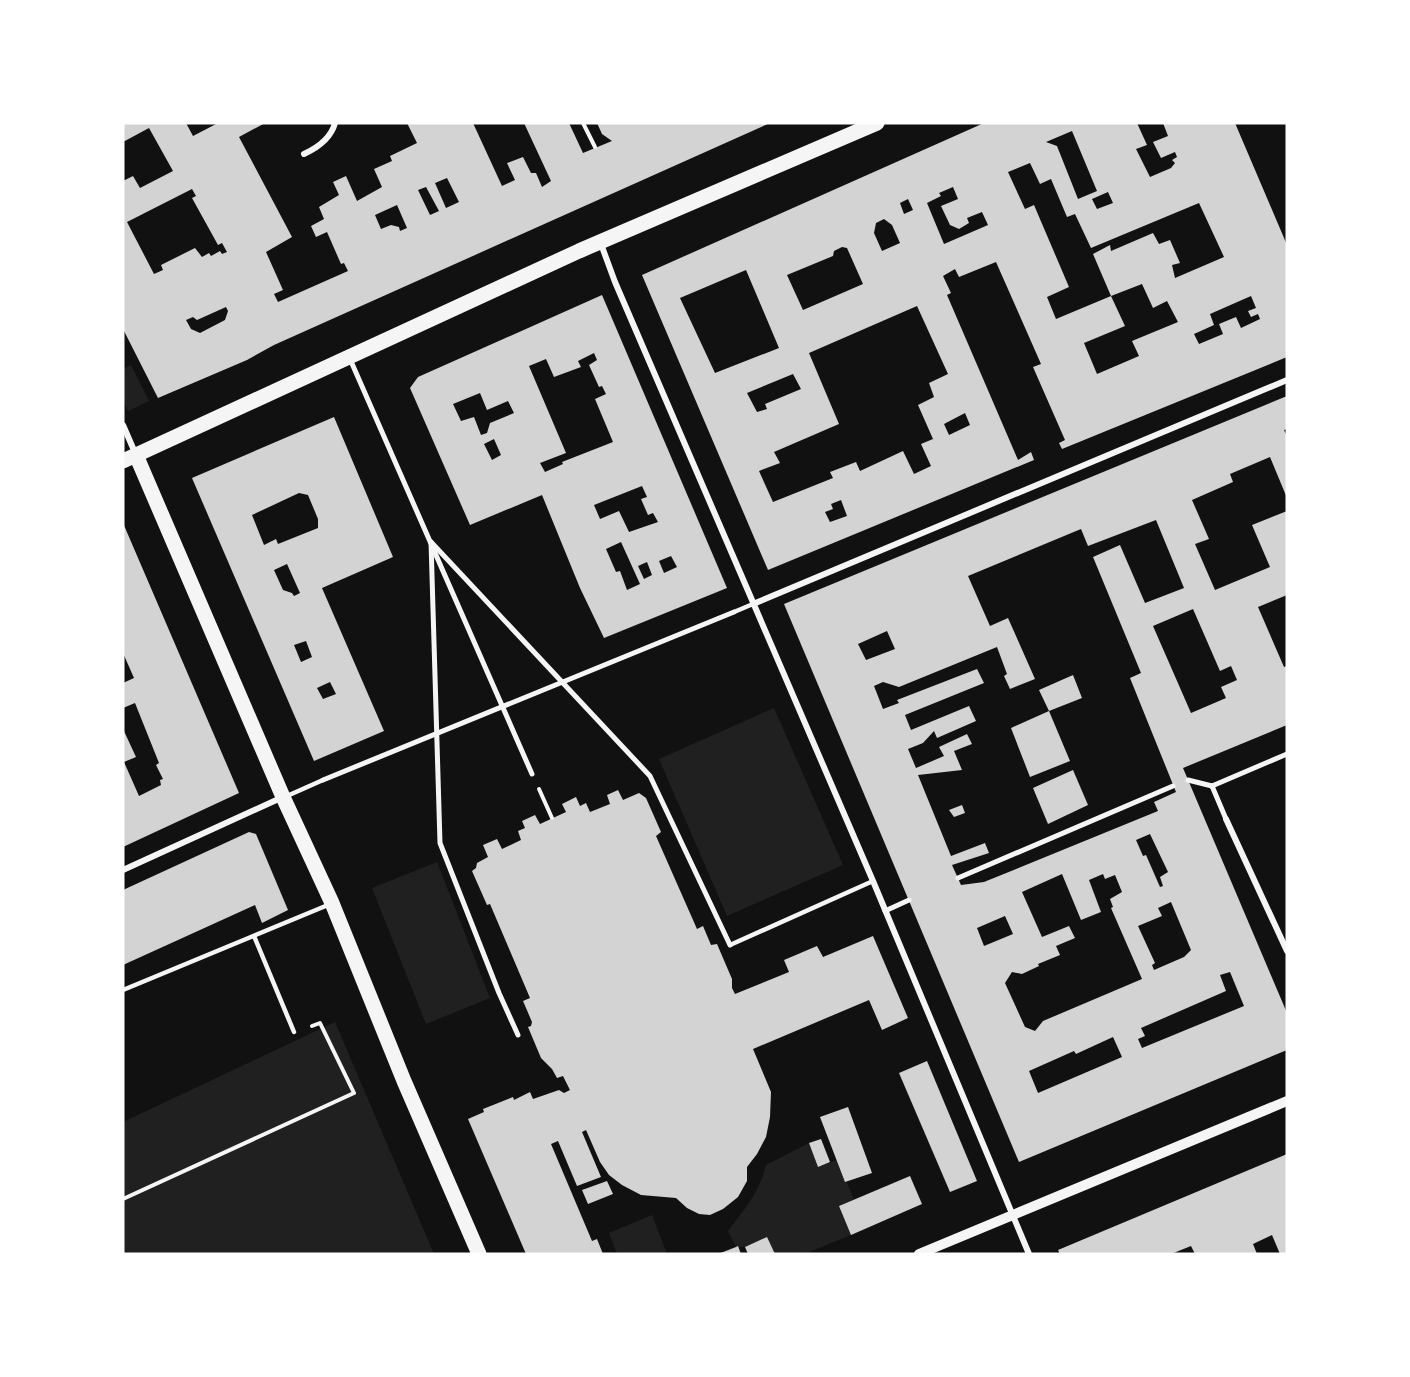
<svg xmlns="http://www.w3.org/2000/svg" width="1410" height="1377" font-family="'Roboto Condensed',sans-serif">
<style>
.green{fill:#202020}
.building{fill:#d3d3d3;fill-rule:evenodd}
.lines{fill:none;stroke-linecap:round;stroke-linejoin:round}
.path{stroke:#f5f5f5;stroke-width:4}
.service{stroke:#f5f5f5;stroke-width:4.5}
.pedestrian{stroke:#f5f5f5;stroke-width:5}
.minor{stroke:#f5f5f5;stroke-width:6}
.tertiary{stroke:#f5f5f5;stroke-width:10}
.primary{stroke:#f5f5f5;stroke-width:15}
</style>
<rect width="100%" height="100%" fill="#111"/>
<g class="green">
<path d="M131 365 149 401 128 411 123 400V369Z"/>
<path d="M774 708 843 865 727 916 659 759Z"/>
<path d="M437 862 490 998 426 1024 372 888Z"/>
<path d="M335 1022 434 1254H123V1122Z"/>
<path d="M809 1143 818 1167 837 1160 854 1199 839 1206 851 1235 804 1254H775L767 1237 745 1247H736L728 1231C745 1208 759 1194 766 1165Z"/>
<path d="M652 1215 667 1254H617L609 1233Z"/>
</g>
<g class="building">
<path d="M123 123H186L193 136 218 123H265L239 137 292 237 266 252 283 290 274 294 278 302 348 271 344 263 341 264 327 232 316 237 311 226 324 219 319 207 339 195 333 182 346 176 357 201 382 187 374 169 392 161 390 156 417 143 407 123H473L502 186 515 180 507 163 523 157 531 173H536L542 187 551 181 524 123H569L583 153 612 141 602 134 597 123H770L274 345 247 360 158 398 123 329V181L133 176 140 188 173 171 149 128 123 142ZM447 178 459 202 446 208 435 183ZM426 187 439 211 430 215 418 190ZM192 189 196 196 192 198 218 245 222 243 227 252 222 254 220 251 211 256 209 253 202 257 195 248 161 265 163 270 154 274 127 222ZM397 205 407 228 400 231 399 227 391 225 381 229 375 215ZM226 307 228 311 225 320 200 333 191 329 186 320 193 317 197 320Z"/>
<path d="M984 123H1137L1147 145 1136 149 1150 177 1171 168 1175 163 1172 160 1177 157 1175 152 1161 158 1153 142 1168 136 1163 123H1235L1287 245V357L1062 449 1059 443 1065 440 1033 367 1041 364 996 262 959 277 955 269 943 276 951 293 947 295 1018 460 1031 452 1034 460 768 570 642 275ZM1072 131 1097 191 1078 199 1057 146 1046 142ZM1030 163 1040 184 1051 179 1067 217 1075 214 1091 248 1199 203 1224 257 1175 278 1172 265 1180 263 1170 240 1159 244 1153 233 1111 251 1110 245 1093 254 1111 296 1142 284 1153 308 1167 301 1178 322 1132 341 1139 356 1097 374 1084 343 1125 326 1111 296 1056 319 1047 297 1069 287 1034 205 1025 209 1008 172ZM953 187 958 199 941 206 950 225 959 229 969 223 967 218 982 212 988 225 944 244 927 203 941 196 939 193ZM1108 192 1113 203 1097 209 1092 199ZM908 199 913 210 904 214 900 203ZM884 219 892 225 900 243 882 251 874 233 876 223ZM842 247 847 248 863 284 803 310 787 275 833 256 834 251ZM746 270 779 348 715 373 680 298ZM1251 296 1256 308 1248 311 1251 317 1258 314 1260 319 1241 328 1236 317 1219 324 1223 334 1199 344 1194 334 1214 325 1210 314ZM917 306 948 374 929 383 934 397 918 405 933 439 921 444 931 466 914 474 903 451 860 471 856 462 830 472 833 478 773 502 759 471 780 463 774 452 839 424 809 353ZM793 374 801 389 765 404 767 409 757 412 747 393ZM965 413 970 425 949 435 944 424ZM841 500 847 516 830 522 825 512 833 509 831 504Z"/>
<path d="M602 295 727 588 604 638 580 588 542 495 470 525 410 388 418 377ZM594 353 597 360 589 365 599 387 602 386 606 394 595 399 613 442 562 462 563 464 545 472 540 463 566 453 529 366 546 359 554 377 581 367 578 361ZM480 393 487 410 508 401 514 413 490 423 487 433 481 435 474 417 461 421 453 404ZM494 439 501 455 492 460 484 444ZM642 486 647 497 641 499 648 515 653 513 658 522 629 532 619 511 600 519 594 505ZM621 542 640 584 627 590 620 571 616 572 606 549ZM671 556 677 567 664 573 659 561ZM647 562 652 575 644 579 638 566Z"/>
<path d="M1287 396V429L1284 430 1287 436V498L1270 457 1230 474 1233 482 1192 500 1209 539 1195 544 1215 590 1270 567 1252 525 1287 511V595L1258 607 1284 667 1287 666V725L1183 768 1287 1013V1050L1019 1162 784 604ZM1156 520 1184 588 1145 603 1120 545 1093 557 1141 673 1130 678 1176 792 1154 802 1158 811 984 882 961 885 952 865 989 853 985 843 951 856 918 775 962 770 954 751 972 744 967 734 939 747 944 756 916 768 908 749 923 743 934 731 937 738 976 721 969 706 911 730 905 715 984 683 977 669 897 700 899 703 883 709 874 686 883 682 899 687 997 647 1007 674 1004 676 1010 689 1035 679 1008 618 990 626 968 576 1081 529 1088 546ZM1193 609 1220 671 1231 666 1237 680 1221 687 1226 698 1191 713 1153 626ZM887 631 895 649 866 660 858 644ZM1150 834 1168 872 1160 877 1163 886 1160 887 1146 855 1143 856 1136 840ZM1062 874 1081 920 1101 912 1089 880 1103 874 1105 879 1115 875 1122 892 1110 899 1113 907 1111 908 1142 979 1043 1021 1035 1031 1025 1027 1005 983 1012 972 1022 974 1039 966 1038 964 1060 955 1056 946 1075 938 1069 926 1042 937 1022 892ZM1171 902 1191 950 1184 957 1154 970 1152 965 1155 963 1138 926 1162 916 1158 908ZM1005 916 1013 934 984 946 977 928ZM1230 972 1244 1006 1142 1048 1138 1039 1145 1036 1141 1028 1226 991 1220 975ZM1113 1037 1122 1057 1038 1093 1029 1071 1074 1051 1076 1054Z"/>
<path d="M334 417 393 557 322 588 384 731 314 761 192 478ZM299 493 308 495 318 519V528L278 544 276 539 264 545 252 515ZM287 564 300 593 294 596 292 593 283 590 274 570ZM306 641 312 657 301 662 294 645ZM330 682 336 694 323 699 317 688Z"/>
<path d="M123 523 239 793 123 847V729L136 757 124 762 139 796 161 785 160 780 163 779 156 765 159 763 135 703 123 708V683L134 678 123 653Z"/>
<path d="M1073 675 1082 698 1049 711 1070 761 1030 777 1011 728 1049 711 1039 690Z"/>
<path d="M1073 770 1088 805 1048 824 1033 788Z"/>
<path d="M618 790 623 800 639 793 646 798 661 832 656 836 697 929 703 926 711 945 717 944 732 979V988L735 994 789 972 784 960 817 946 823 957 873 936 908 1018 882 1030 869 1000 753 1049 771 1092 770 1117 766 1137 757 1154 747 1167V1181L738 1197 723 1209 710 1215 699 1214 687 1208 676 1198 641 1195 622 1185 609 1175 600 1162 586 1130 582 1132 601 1177 577 1186 558 1141 551 1144 592 1241 597 1239 603 1254H526L468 1119 484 1112 483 1109 513 1097 514 1100 530 1092 533 1099 559 1090 564 1093 570 1090 563 1076 557 1078 552 1069 541 1058 528 1027 531 1026 532 1022 523 1001 530 998 490 904 487 905 472 871 476 868 477 863 488 857 483 845 497 839 502 849 521 840 518 831 525 828 522 821 535 815 540 824 566 812 562 804 576 797 580 806 586 803 590 812 610 804 607 795Z"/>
<path d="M962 805 965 813 954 817 949 810Z"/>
<path d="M249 832 256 834 288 910 262 923 255 905 123 965V890Z"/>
<path d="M927 1061 977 1181 950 1192 899 1073Z"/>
<path d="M848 1107 872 1173 845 1182 820 1117Z"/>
<path d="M821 1139 830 1162 818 1167 809 1143Z"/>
<path d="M1287 1154V1254H1280L1272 1235 1253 1244 1257 1254H1195L1191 1246 1171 1254H1060L1058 1250Z"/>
<path d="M910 1176 922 1204 851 1235 839 1206Z"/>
<path d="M607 1181 613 1194 588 1204 582 1190Z"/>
<path d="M767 1237 775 1254H748L745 1247Z"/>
<path d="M738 1246 741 1254H718L736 1247Z"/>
</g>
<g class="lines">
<g class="path">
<path d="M583 123 595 147"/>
<path d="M539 789 552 818"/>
<path d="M123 1199 354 1093 320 1023 312 1026"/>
</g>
<g class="service">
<path d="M734 612 753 604"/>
<path d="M287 796 323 780"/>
<path d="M254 936 294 1032"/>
<path d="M730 945 873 881"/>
<path d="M123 990 328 905"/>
</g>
<g class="pedestrian">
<path d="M350 359 532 774"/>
<path d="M431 542 440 843 499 993 518 1035"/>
<path d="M431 542 650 776 730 945"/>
<path d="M323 780 734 612"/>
<path d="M1188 780 1212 786"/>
<path d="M1212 786 1287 754"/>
<path d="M1212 786 1226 819"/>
<path d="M958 878 1173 786"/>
<path d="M885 911 909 900"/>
</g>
<g class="minor">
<path d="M304 154C317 148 331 138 335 123"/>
<path d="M601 244 615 282 873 881 1029 1254"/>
<path d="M123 425 136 455"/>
<path d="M753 604 1287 380"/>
<path d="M1226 819 1287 951"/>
<path d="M123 870 283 797"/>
</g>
<path class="tertiary" d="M919 1254 1287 1101"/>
<g class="primary">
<path d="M136 455 283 797 332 903 404 1081 479 1254"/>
<path d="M123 461 579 251 877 123"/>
</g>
</g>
<rect width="1410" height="1377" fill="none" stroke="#ffffff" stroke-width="249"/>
</svg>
